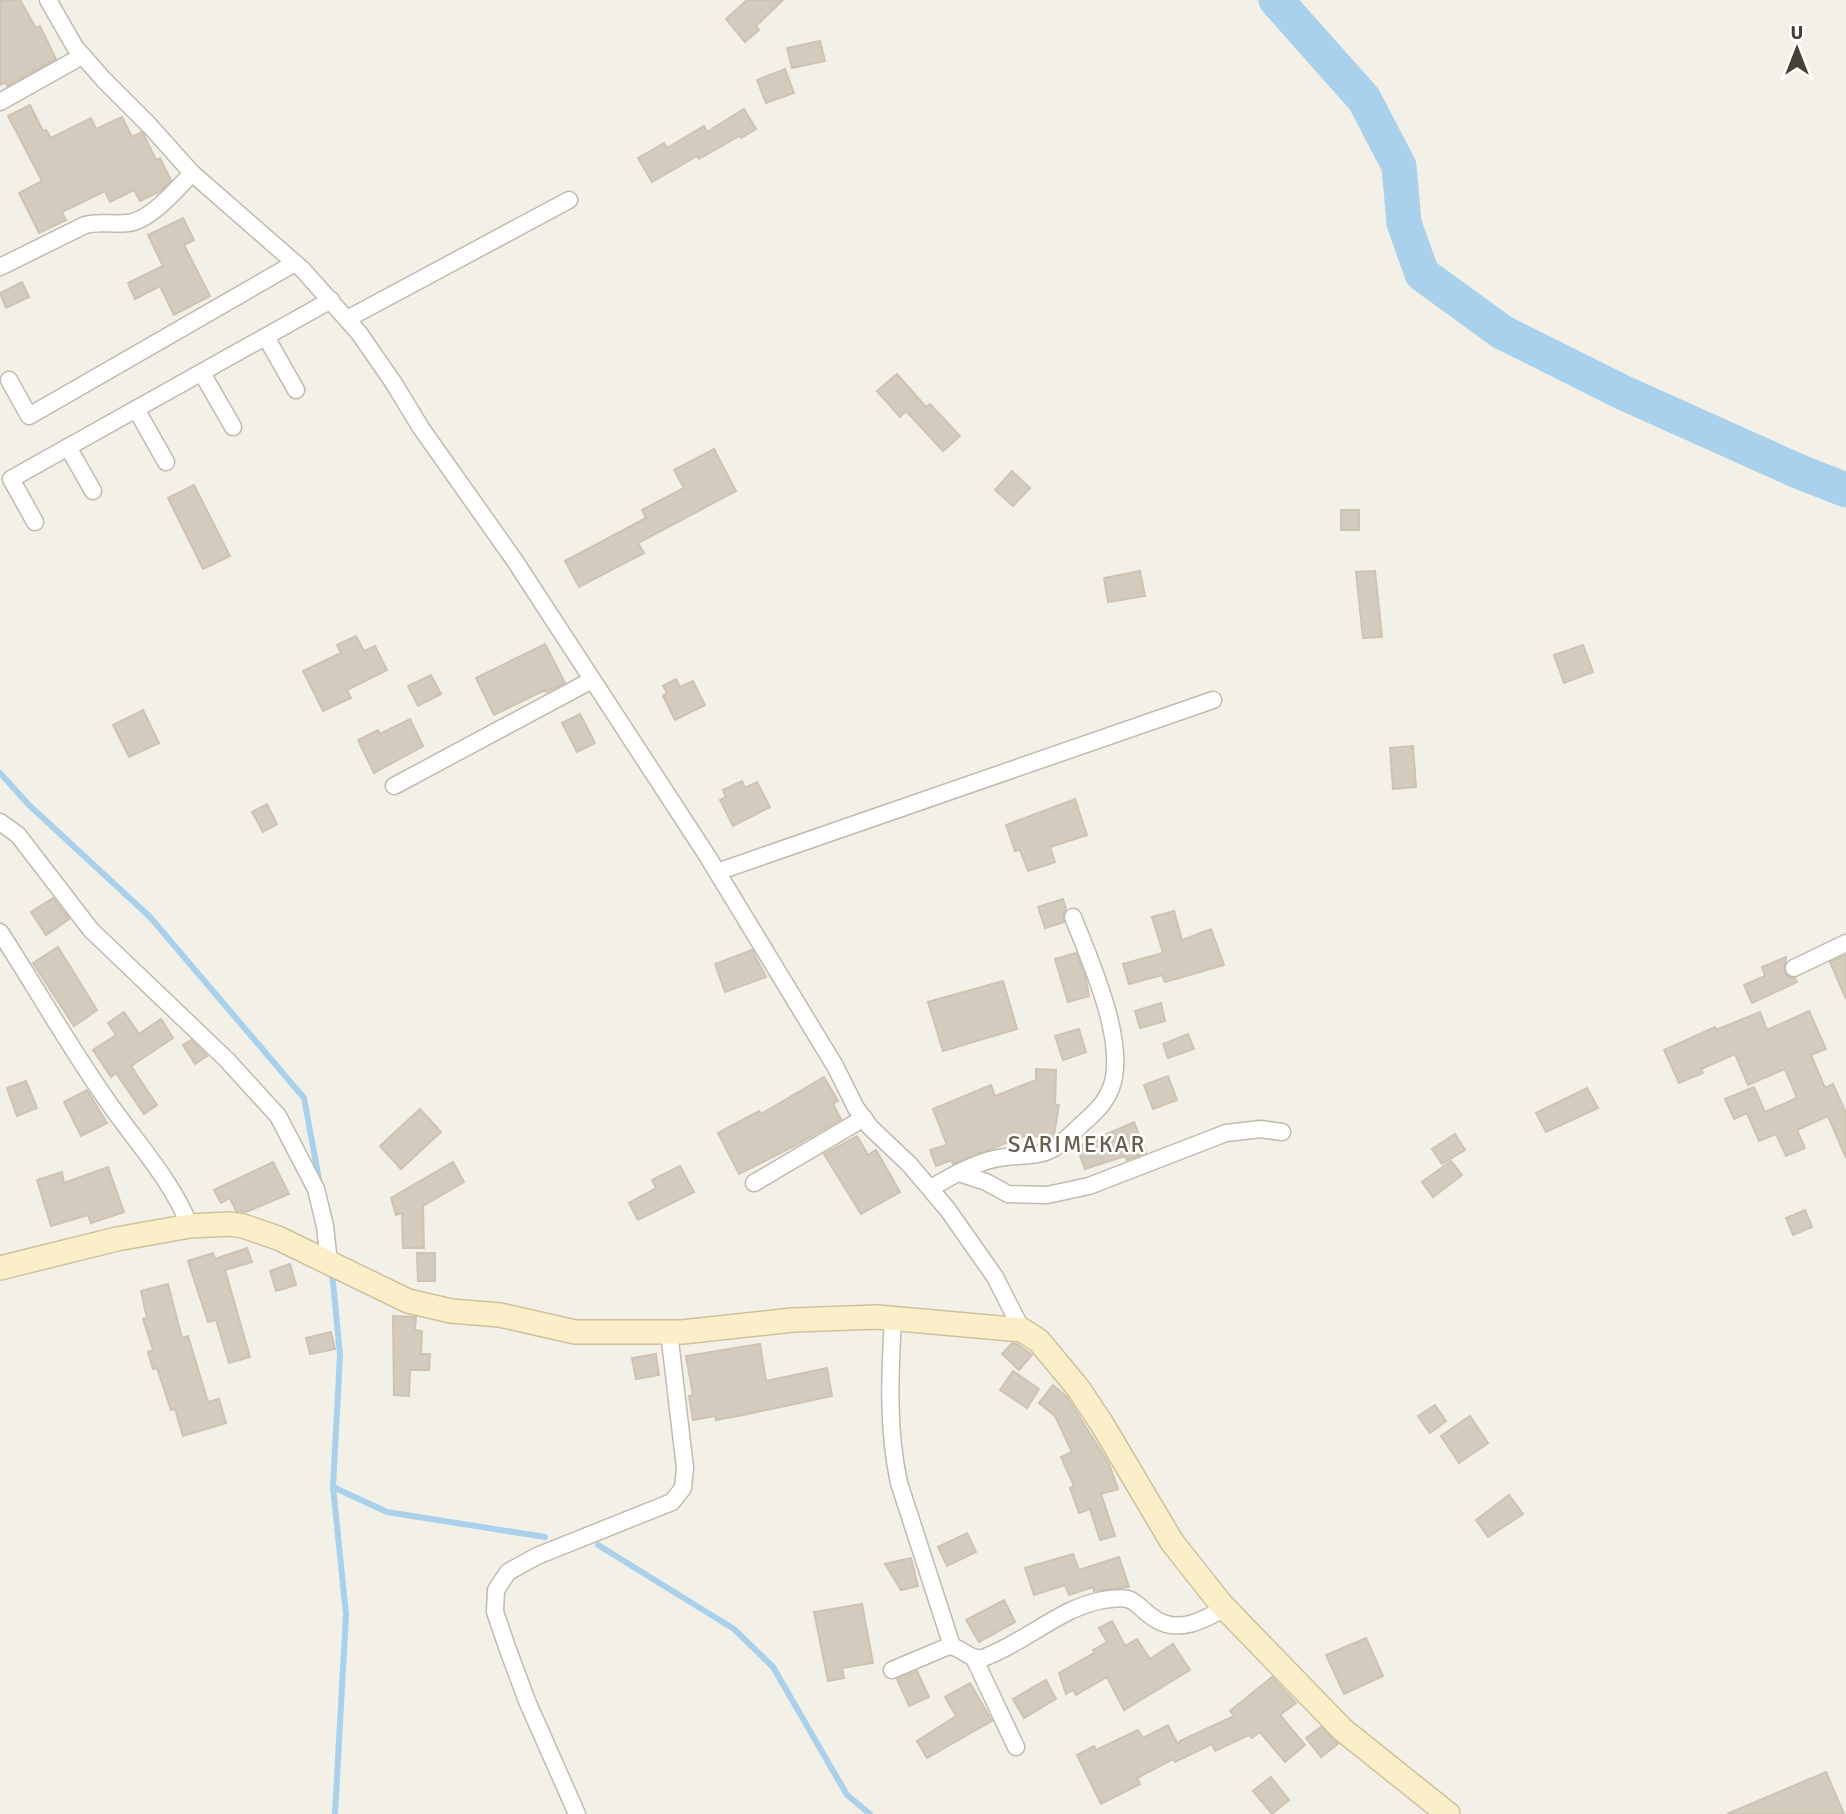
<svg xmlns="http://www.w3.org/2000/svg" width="1846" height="1814" font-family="Signika,sans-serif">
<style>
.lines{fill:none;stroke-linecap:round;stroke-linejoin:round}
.stream{stroke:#a9d1eb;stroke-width:6}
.river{stroke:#a9d1eb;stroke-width:35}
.building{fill:#d4cbbf;stroke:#cec3b2;stroke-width:2}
.street-casing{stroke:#c1baae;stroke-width:19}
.secondary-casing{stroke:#d0c19b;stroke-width:26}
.street{stroke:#fff;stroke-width:16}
.secondary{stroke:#fbefca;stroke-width:23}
.labels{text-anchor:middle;stroke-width:5;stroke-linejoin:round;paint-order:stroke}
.quarter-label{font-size:23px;letter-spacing:2px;fill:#685e4f;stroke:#fff}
</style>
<rect width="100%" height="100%" fill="#f3f0e8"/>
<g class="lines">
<g class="stream">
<path d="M0 773 29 805 150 917 304 1098 320 1185"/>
<path d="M332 1272 340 1355 333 1487 346 1614 335 1814"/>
<path d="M333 1487 387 1512 545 1537"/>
<path d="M598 1545 734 1629 773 1667 847 1795 870 1814"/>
</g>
<path class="river" d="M1276 0 1364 99 1399 166 1404 223 1422 274 1502 332 1624 393 1800 472 1846 490"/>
</g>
<g class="building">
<path d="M0 0H20L36 28 40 26 56 59 7 86 6 82 0 85Z"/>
<path d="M747 0H783L756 26 759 30 745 42 726 19Z"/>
<path d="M820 41 825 61 792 68 787 48Z"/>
<path d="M785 69 794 93 766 103 757 80Z"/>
<path d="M30 105 43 131 46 130 51 138 91 118 96 129 122 117 132 137 142 132 144 135 156 160 160 158 171 180 161 191 140 201 134 190 110 202 105 191 62 212 66 220 39 233 19 193 42 181 8 116Z"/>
<path d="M744 109 756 129 741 138 739 136 699 159 697 156 652 182 638 158 664 143 667 148 704 126 707 132Z"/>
<path d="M183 218 194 240 184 245 210 296 174 315 160 286 135 299 128 283 163 266 148 235Z"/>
<path d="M22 282 29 297 6 308 0 293Z"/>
<path d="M897 374 926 407 930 404 960 436 943 451 906 411 900 417 877 391Z"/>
<path d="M714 449 736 491 638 543 644 553 579 587 565 561 646 518 642 510 684 488 674 470Z"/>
<path d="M1012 471 1030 488 1013 506 995 490Z"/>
<path d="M194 485 230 556 203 569 168 498Z"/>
<rect x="1341" y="510" width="18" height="20"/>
<path d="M1140 571 1145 596 1108 602 1104 578Z"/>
<path d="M1375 571 1382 637 1363 638 1356 572Z"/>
<path d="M356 636 364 651 375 646 387 670 347 690 351 698 323 711 303 671 341 653 337 645Z"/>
<path d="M545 644 565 683 546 692 545 690 494 715 476 678Z"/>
<path d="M1583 645 1593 672 1564 683 1554 655Z"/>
<path d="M431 675 441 694 418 706 408 686Z"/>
<path d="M676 679 680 687 693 681 705 705 675 720 663 696 667 693 663 686Z"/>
<path d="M143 710 159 743 129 757 113 725Z"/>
<path d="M580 714 595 743 577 752 562 723Z"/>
<path d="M410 719 423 746 374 773 358 740 378 730 380 734Z"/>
<path d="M1413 746 1416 787 1393 789 1390 748Z"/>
<path d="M742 781 745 788 757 782 770 807 733 826 720 800 726 797 723 790Z"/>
<path d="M1075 799 1087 835 1050 847 1055 862 1028 871 1020 850 1015 851 1006 825Z"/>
<path d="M267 804 277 824 263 832 252 812Z"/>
<path d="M53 898 69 919 46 935 31 912Z"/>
<path d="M1063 899 1066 909 1063 915 1064 922 1045 928 1038 907Z"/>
<path d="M1174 911 1182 940 1211 929 1224 965 1165 982 1162 975 1129 984 1123 964 1163 953 1152 917Z"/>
<path d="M58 947 97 1010 74 1026 33 963Z"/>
<path d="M752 950 766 977 725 992 715 964Z"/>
<path d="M1076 953 1086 979 1089 996 1068 1002 1055 959Z"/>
<path d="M1846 955V999L1830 962Z"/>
<path d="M1786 957 1784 972 1789 977 1795 978 1797 982 1752 1003 1744 985 1765 976 1762 967Z"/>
<path d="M1003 981 1017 1029 943 1051 928 1002Z"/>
<path d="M1161 1003 1165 1021 1140 1028 1135 1011Z"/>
<path d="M1809 1011 1826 1049 1811 1055 1825 1088 1833 1084 1846 1113V1158L1828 1116 1797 1130 1805 1148 1786 1156 1776 1134 1759 1141 1747 1113 1734 1119 1725 1099 1754 1087 1765 1112 1797 1098 1785 1069 1748 1085 1735 1054 1701 1069 1703 1073 1679 1083 1664 1050 1715 1027 1716 1030 1760 1012 1767 1030Z"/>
<path d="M124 1012 139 1034 161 1019 173 1038 131 1066 157 1105 144 1114 116 1073 111 1077 93 1050 116 1035 108 1023Z"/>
<path d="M1079 1029 1086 1052 1063 1060 1055 1036Z"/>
<path d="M1188 1034 1194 1049 1168 1058 1163 1044Z"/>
<path d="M191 1040 207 1056 195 1064 183 1045Z"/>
<path d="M1036 1069 1056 1070 1055 1105H1059L1054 1135 1049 1138 1027 1135 953 1164 952 1160 936 1166 930 1150 947 1145 933 1109 991 1085 995 1096 1036 1080Z"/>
<path d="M1168 1076 1177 1100 1153 1109 1144 1085Z"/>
<path d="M824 1077 838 1101 833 1104 841 1119 796 1145 739 1174 718 1133 759 1111 761 1114Z"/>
<path d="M26 1081 37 1108 17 1116 7 1088Z"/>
<path d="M1587 1088 1598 1108 1546 1132 1536 1113Z"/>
<path d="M87 1090 107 1123 81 1136 64 1102Z"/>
<path d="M420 1109 441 1132 401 1169 380 1146Z"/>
<path d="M1134 1122 1146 1153 1127 1160 1125 1156 1085 1169 1077 1147Z"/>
<path d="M1455 1134 1465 1150 1442 1164 1432 1149Z"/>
<path d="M857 1136 868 1155 876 1150 900 1192 861 1214 824 1154Z"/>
<path d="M1451 1161 1462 1175 1433 1197 1422 1182Z"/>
<path d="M273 1162 289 1194 246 1212 236 1211 230 1198 221 1203 214 1190Z"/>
<path d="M453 1162 464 1182 423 1206 424 1248H403L402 1213 396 1215 391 1198Z"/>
<path d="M680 1166 694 1192 638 1220 629 1203 656 1188 652 1180Z"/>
<path d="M108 1167 124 1212 91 1223 88 1215 51 1226 37 1180 62 1172 64 1183Z"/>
<path d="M1805 1210 1812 1227 1793 1235 1786 1218Z"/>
<path d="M247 1248 252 1262 225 1270 250 1357 229 1363 216 1320 208 1322 188 1261 213 1253 215 1259Z"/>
<path d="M417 1253H435V1281H418Z"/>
<path d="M290 1264 296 1285 276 1291 270 1271Z"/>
<path d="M168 1284 182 1338 188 1336 208 1402 219 1399 226 1423 183 1436 175 1409 171 1410 157 1368 153 1369 148 1352 153 1350 143 1319 147 1318 141 1291Z"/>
<path d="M393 1316 416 1317 415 1330 422 1331 421 1354H430L429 1370H410L409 1396 394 1395Z"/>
<path d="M331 1332 335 1349 310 1354 306 1338Z"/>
<path d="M1012 1343 1017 1344 1032 1355 1019 1370 1002 1354Z"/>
<path d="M760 1344 766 1381 827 1368 832 1396 743 1415 716 1420 715 1416 693 1420 689 1396 693 1395 686 1356Z"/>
<path d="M656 1354 659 1375 636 1379 632 1358Z"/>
<path d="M1013 1371 1039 1389 1027 1408 1000 1390Z"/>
<path d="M1053 1385 1067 1397 1109 1464 1118 1489 1101 1494 1115 1536 1100 1540 1090 1509 1079 1513 1070 1488 1074 1486 1061 1457 1072 1452 1055 1416 1039 1403Z"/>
<path d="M1435 1405 1446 1421 1430 1433 1418 1416Z"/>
<path d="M1470 1416 1488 1443 1459 1463 1441 1436Z"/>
<path d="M1509 1495 1523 1514 1488 1537 1476 1520Z"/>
<path d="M967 1533 976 1552 947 1566 938 1547Z"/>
<path d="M1073 1554 1079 1570 1119 1557 1129 1587 1094 1591 1093 1587 1069 1595 1065 1585 1034 1595 1025 1568Z"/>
<path d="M911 1558 918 1586 901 1590 885 1564Z"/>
<path d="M1004 1600 1015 1622 979 1642 966 1620Z"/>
<path d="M862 1604 873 1663 842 1668 844 1678 828 1681 814 1612Z"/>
<path d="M1112 1621 1125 1646 1137 1639 1150 1659 1173 1644 1190 1670 1124 1710 1107 1677 1076 1695 1073 1690 1066 1694 1059 1673 1094 1653 1093 1650 1107 1642 1099 1628Z"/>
<path d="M1366 1638 1383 1676 1344 1694 1326 1655Z"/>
<path d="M917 1671 929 1697 909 1706 897 1679Z"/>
<path d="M1272 1677 1296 1703 1280 1715 1305 1745 1285 1762 1260 1732 1252 1738 1249 1735 1215 1751 1212 1744 1175 1762 1173 1759 1137 1778 1140 1784 1101 1804 1077 1755 1094 1746 1096 1750 1138 1730 1143 1738 1168 1725 1178 1745 1180 1741 1234 1716 1230 1711Z"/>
<path d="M1046 1680 1056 1699 1024 1718 1013 1699Z"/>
<path d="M970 1683 992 1721 927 1758 917 1741 956 1716 945 1697Z"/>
<path d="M1321 1727 1338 1744 1321 1757 1306 1738Z"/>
<path d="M1826 1772 1844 1814H1727Z"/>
<path d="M1271 1777 1289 1800 1272 1814 1253 1791Z"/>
</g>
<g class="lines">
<g class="street-casing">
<g id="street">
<path d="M48 0 75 47 104 80 150 126 192 173 303 270 359 333 393 382 421 428 515 561 708 857 835 1066 856 1108 870 1127 909 1164 948 1210 995 1277 1022 1330"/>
<path d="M0 102 82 56"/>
<path d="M0 267 85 225C100 221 113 225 128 223 150 221 178 188 192 173"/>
<path d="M347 319 569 200"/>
<path d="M266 337 296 390"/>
<path d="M202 373 233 427"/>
<path d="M9 380 29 416 295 263"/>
<path d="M136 409 166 462"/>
<path d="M68 447 93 491"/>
<path d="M35 522 11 479 331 300"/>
<path d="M394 786 592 680"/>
<path d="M0 822 18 835 91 930 227 1060 278 1116 316 1189 325 1226 329 1263"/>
<path d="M717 872 1213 700"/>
<path d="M0 932C35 986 67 1043 104 1096 133 1139 170 1177 190 1226"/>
<path d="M1794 968 1846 943"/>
<path d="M959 1173 986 1182 1008 1194 1047 1195 1089 1186 1226 1133 1261 1129 1282 1132"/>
<path d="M754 1183 864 1118"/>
<path d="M931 1188C950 1177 972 1164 994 1159 1010 1155 1027 1157 1042 1153 1058 1149 1069 1136 1081 1125 1093 1114 1105 1104 1111 1088 1128 1043 1090 961 1073 917"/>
<path d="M893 1318C890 1373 887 1428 899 1483L952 1646"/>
<path d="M974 1658 1016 1747"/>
<path d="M892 1670 949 1646C962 1647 968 1660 983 1658 1023 1644 1061 1607 1103 1600 1138 1594 1131 1603 1155 1619 1179 1634 1204 1620 1225 1608"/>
<path d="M577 1814 527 1701 507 1647 495 1612 496 1590 508 1572 537 1556 672 1502 683 1488 685 1468 669 1332"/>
</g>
</g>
<g class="secondary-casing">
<path id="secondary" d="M0 1268 117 1239 190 1226 229 1224 243 1226 278 1238 408 1301 451 1311 500 1315 575 1332H682L793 1320 877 1317 1022 1330 1039 1341 1078 1388 1102 1424 1172 1542 1221 1604 1343 1730 1448 1814"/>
</g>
<use href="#street" class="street"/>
<use href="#secondary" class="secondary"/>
</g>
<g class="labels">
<g class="quarter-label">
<text x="1077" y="1152">SARIMEKAR</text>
</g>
</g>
<g transform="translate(1797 49)" stroke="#ffffff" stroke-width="5" paint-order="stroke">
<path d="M0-5L12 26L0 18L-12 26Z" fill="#464037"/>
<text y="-10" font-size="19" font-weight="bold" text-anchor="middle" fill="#464037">U</text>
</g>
</svg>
